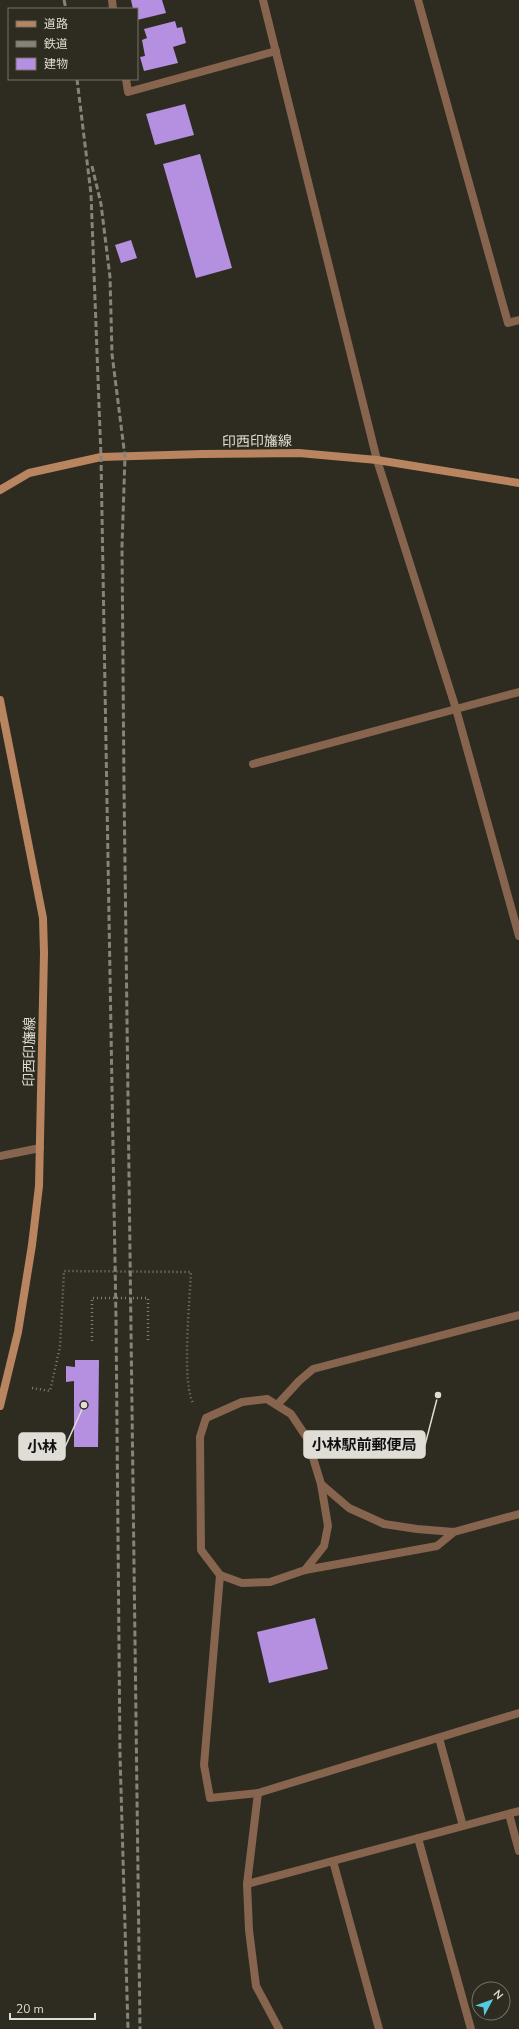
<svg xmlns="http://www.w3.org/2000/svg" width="519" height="2029" font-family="'Nunito Sans','Noto Sans JP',sans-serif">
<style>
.building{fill:#b590e1}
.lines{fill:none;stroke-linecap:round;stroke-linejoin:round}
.path{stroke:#817f75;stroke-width:2.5;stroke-dasharray:1 3;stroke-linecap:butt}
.lane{stroke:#86644e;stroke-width:8}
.street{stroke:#86644e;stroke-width:8}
.secondary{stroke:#b98460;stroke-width:8}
.rail{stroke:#86847a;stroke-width:3;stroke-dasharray:6 3;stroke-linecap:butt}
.labels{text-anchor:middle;stroke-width:4;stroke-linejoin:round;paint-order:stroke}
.street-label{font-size:14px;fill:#dfddd5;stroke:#2e2b20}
.leader{fill:none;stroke:#dfddd5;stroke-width:1.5}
.callout-dot{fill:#dfddd5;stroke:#2e2b20;stroke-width:1.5}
.callout{fill:#dfddd5;stroke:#dfddd5;stroke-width:1.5}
.callout-label{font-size:15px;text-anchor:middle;font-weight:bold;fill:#111}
</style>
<rect width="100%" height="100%" fill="#2e2b20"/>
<g class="building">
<path d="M131 0H162L166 13 137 20V9H133Z"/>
<path d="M175 21 177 28 182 27 186 43 173 47 178 63 144 71 140 57 145 56 142 40 147 38 144 29Z"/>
<path d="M185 104 194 135 155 145 146 114Z"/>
<path d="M200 154 232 268 196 278 163 164Z"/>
<path d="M131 240 137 258 121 263 115 245Z"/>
<path d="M75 1360H99L98 1447H74V1381L66 1382V1366L75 1367Z"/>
<path d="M315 1618 328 1669 269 1683 257 1632Z"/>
</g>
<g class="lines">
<g class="path">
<path d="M92 1341V1298H148V1342"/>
<path d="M32 1388 50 1391 60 1347 64 1271 191 1272C190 1297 181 1388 194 1404"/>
</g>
<path class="lane" d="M253 764 456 709"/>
<g class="street">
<path d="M112 0 113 9"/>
<path d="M263 0 377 460 456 709 519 936"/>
<path d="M418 0 508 323 519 320"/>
<path d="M126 79 128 92 276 51"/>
<path d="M456 709 519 692"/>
<path d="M0 1156 40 1148"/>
<path d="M277 1405 299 1381 313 1369 519 1315"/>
<path d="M454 1532 437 1546 305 1570 270 1582 242 1583 220 1575 201 1550 200 1437 206 1418 242 1402 267 1399 291 1414 307 1438 321 1484 349 1508 384 1524 417 1529 454 1532 519 1514"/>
<path d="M305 1570 324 1546 328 1526 321 1484"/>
<path d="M220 1575 204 1765 210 1798 258 1793 519 1713"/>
<path d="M439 1738 463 1826"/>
<path d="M258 1793 247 1884 249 1930 256 1986 279 2029"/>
<path d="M509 1814 519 1851"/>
<path d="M418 1838 471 2029"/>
<path d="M333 1861 379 2029"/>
<path d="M247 1884 519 1811"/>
</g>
<g class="secondary">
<path d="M0 490 29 473 101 457 202 454 299 453 377 460 519 483"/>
<path d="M0 700 43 918 44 953 39 1186 32 1245 18 1332 0 1406"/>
</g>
<g class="rail">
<path d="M64 0 66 9"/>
<path d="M77 79 91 194 101 457 116 1318 120 1755 128 2029"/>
<path d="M92 166 101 204 110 277 112 354 125 457 122 546 124 787 140 2029"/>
</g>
</g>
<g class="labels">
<g class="street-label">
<text transform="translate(257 441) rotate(-1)" y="5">印西印旛線</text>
<text transform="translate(29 1052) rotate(-89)" y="5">印西印旛線</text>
</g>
</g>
<path class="leader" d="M438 1395L425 1445M84 1405L65 1447"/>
<g class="callout-dot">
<circle cx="438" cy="1395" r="4"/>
<circle cx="84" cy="1405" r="4"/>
</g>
<g class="callout">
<rect x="304" y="1431" width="121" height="27" rx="4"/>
<rect x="19" y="1433" width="46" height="27" rx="4"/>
</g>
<g class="callout-label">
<text x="364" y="1450">小林駅前郵便局</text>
<text x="42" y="1452">小林</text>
</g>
<rect x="8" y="8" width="130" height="72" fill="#2e2b20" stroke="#757268"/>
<rect x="16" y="21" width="20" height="6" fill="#b98460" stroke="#757268"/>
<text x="44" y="28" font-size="12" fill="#dfddd5">道路</text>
<rect x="16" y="41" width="20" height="6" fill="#86847a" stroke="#757268"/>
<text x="44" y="48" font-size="12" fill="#dfddd5">鉄道</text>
<rect x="16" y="58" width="20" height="12" fill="#b590e1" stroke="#757268"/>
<text x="44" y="68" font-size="12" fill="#dfddd5">建物</text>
<g transform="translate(491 2001) rotate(49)"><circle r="19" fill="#2e2b20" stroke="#757268"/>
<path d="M0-3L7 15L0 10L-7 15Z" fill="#54cadd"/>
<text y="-6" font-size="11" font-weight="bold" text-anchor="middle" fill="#dfddd5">N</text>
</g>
<path d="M10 2013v6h85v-6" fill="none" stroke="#dfddd5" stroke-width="2"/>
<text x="16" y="2013" font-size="12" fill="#dfddd5" stroke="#2e2b20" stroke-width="3" paint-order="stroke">20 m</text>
</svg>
